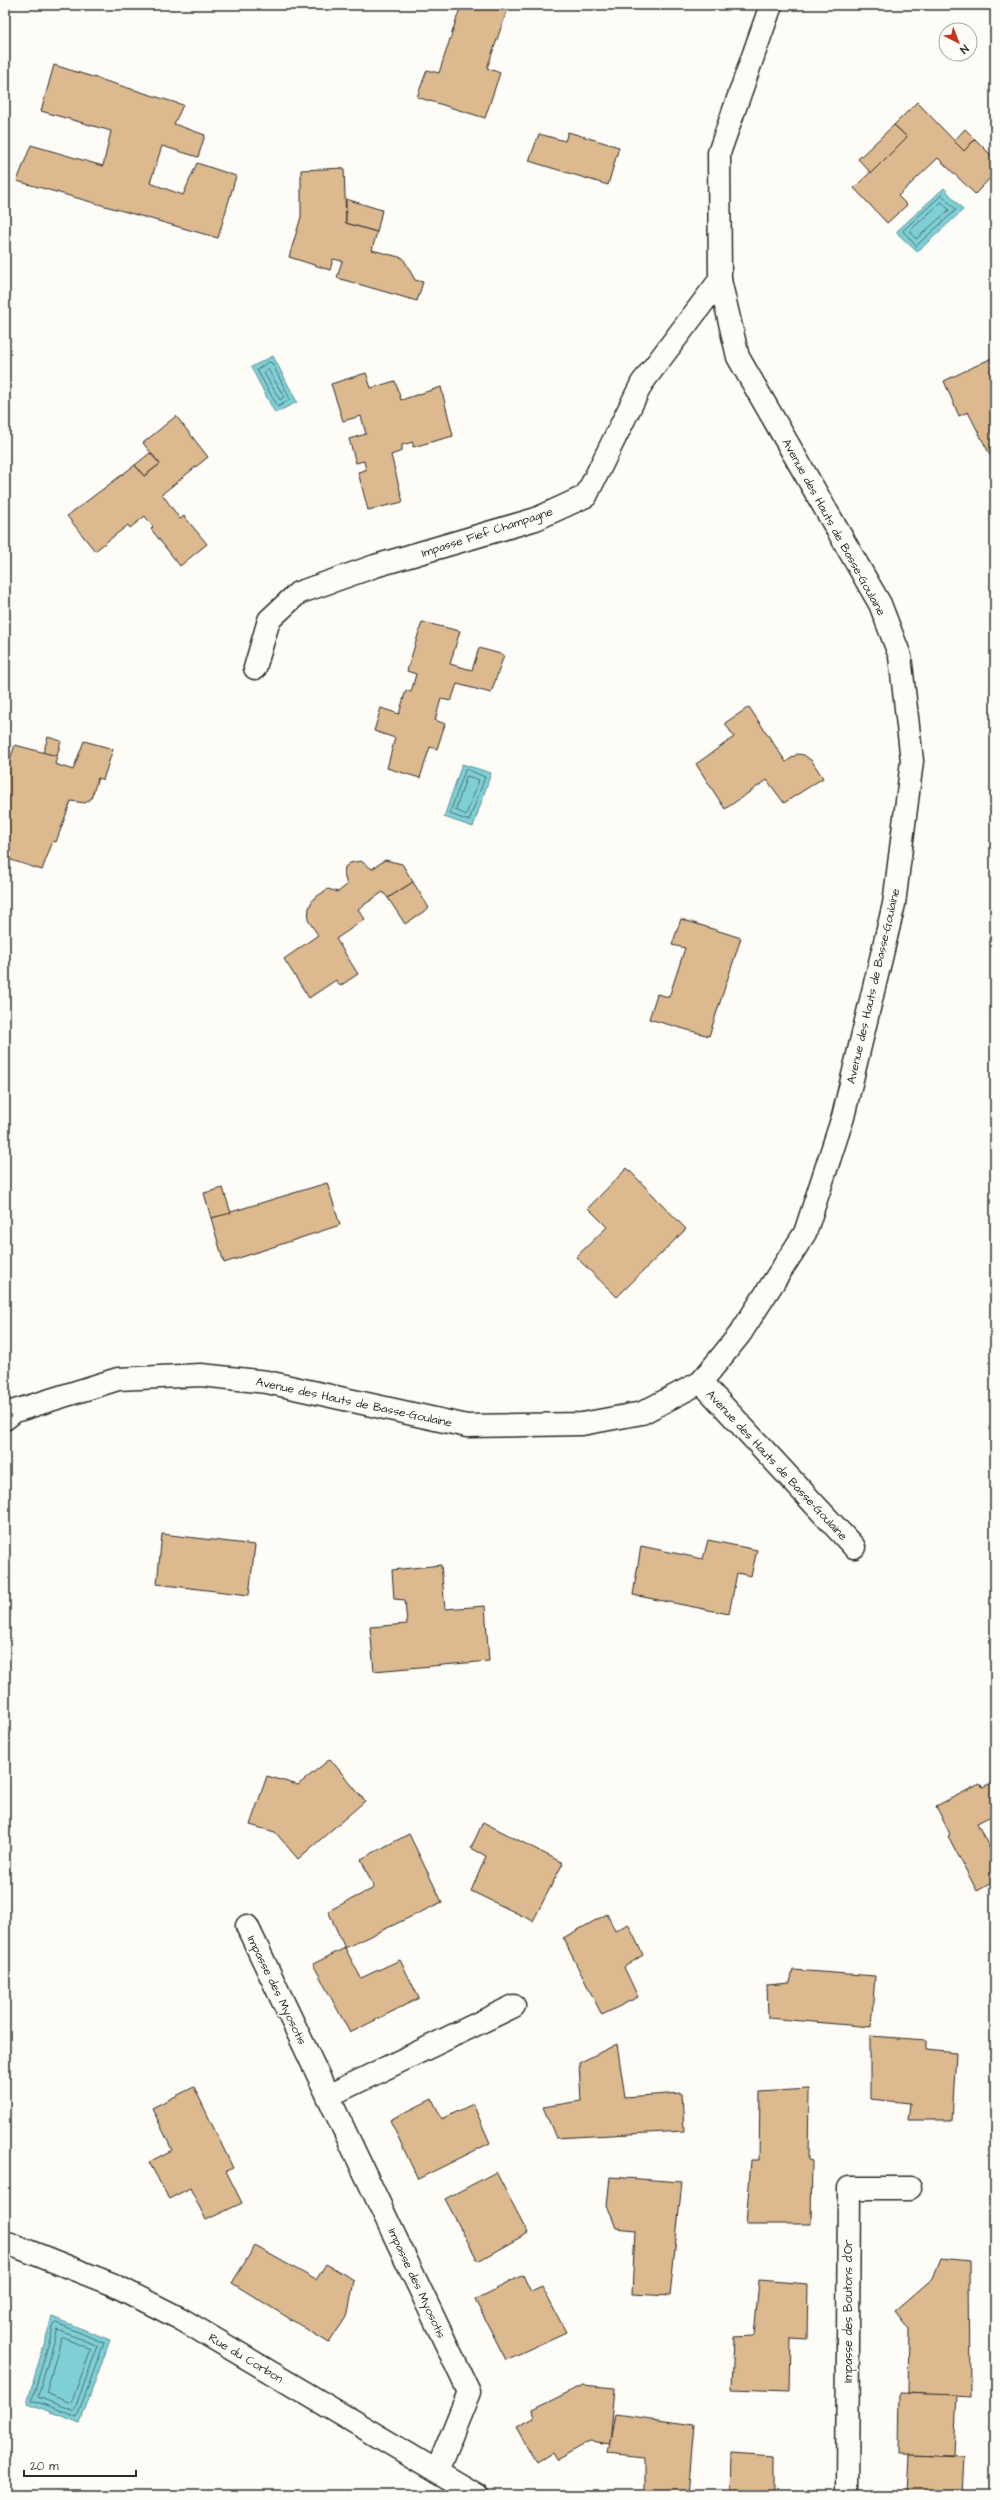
<svg xmlns="http://www.w3.org/2000/svg" width="1000" height="2500" font-family="'Architects Daughter',sans-serif">
<style>
.water{fill:#7ed0d6;stroke:#5d8e92}
.lines{fill:none;stroke-linecap:round;stroke-linejoin:round}
.shore{stroke:#4c6d6f;stroke-width:1}
.building{fill:#dcb98e;stroke:#2b2b2b}
.minor-casing{stroke:#2b2b2b;stroke-width:25}
.minor{stroke:#fdfcf7;stroke-width:22}
.labels{text-anchor:middle;stroke-width:3.5;stroke-linejoin:round;paint-order:stroke}
.street-label{font-size:12px;fill:#2b2b2b;stroke:#fdfcf7}
</style>
<rect width="100%" height="100%" fill="#fdfcf7"/>
<filter id="ink" filterUnits="userSpaceOnUse"><feTurbulence type="fractalNoise" baseFrequency=".025" numOctaves="2"/><feDisplacementMap in="SourceGraphic" scale="8" xChannelSelector="R" yChannelSelector="G"/><feConvolveMatrix kernelMatrix="1 2 1 2 8 2 1 2 1" color-interpolation-filters="sRGB"/></filter>
<g filter="url(#ink)">
<g class="water">
<path d="M944 188 963 210 917 252 896 232Z"/>
<path d="M273 356 297 402 275 413 251 367Z"/>
<path d="M462 764 491 773 473 827 444 817Z"/>
<path d="M52 2317 110 2340 80 2423 27 2403Z"/>
</g>
<g class="lines">
<g class="shore">
<path d="M942 195 956 210 916 246 903 231Z"/>
<path d="M942 202 949 210 916 239 910 231Z"/>
<path d="M269 362 272 363 290 399 278 407 257 370Z"/>
<path d="M268 369 284 397 280 400 264 373Z"/>
<path d="M466 769 485 777 469 821 450 814Z"/>
<path d="M467 776 479 780 466 815 456 810Z"/>
<path d="M57 2323 104 2343 77 2417 32 2400 54 2325Z"/>
<path d="M58 2330 98 2346 74 2411 38 2397Z"/>
<path d="M64 2338 91 2350 71 2403 46 2393 61 2339Z"/>
</g>
</g>
<g class="building">
<path d="M461 5H509L487 68 500 73 485 118 417 97 427 70 439 73Z"/>
<path d="M54 65 183 105 174 124 205 135 198 157 162 146 150 183 183 195 197 163 236 176 218 238 17 181 31 145 103 166 111 131 41 111Z"/>
<path d="M917 102 964 151 975 139 995 159V173L975 194 938 158 898 196 907 205 887 223 854 188 907 137 894 125Z"/>
<path d="M894 125 907 137 871 173 858 159Z"/>
<path d="M965 129 975 139 964 151 954 141Z"/>
<path d="M568 132 619 147 608 185 529 161 539 134 565 141Z"/>
<path d="M344 168 346 223 377 232 372 250 403 258 415 280 423 282 417 301 337 278 342 261 333 259 330 270 289 257 301 217V170Z"/>
<path d="M346 199 382 210 377 232 346 223Z"/>
<path d="M994 357 995 452 990 455 968 412 959 416 944 381Z"/>
<path d="M366 373 371 388 395 381 401 400 441 387 453 436 413 447V442L402 445V451L391 455 403 502 368 510 358 472 366 470 364 461 356 463 349 439 366 434 361 416 343 421 331 384Z"/>
<path d="M176 416 208 457 162 494 180 519 184 516 207 544 180 566 151 529 153 527 145 516 130 528 128 525 95 551 67 516 135 465 144 476 160 464 143 443Z"/>
<path d="M150 453 160 464 144 476 135 465Z"/>
<path d="M422 622 460 631 450 664 472 670 479 648 504 655 491 693 457 684 451 701 441 699 435 720 445 724 437 749 430 747 420 778 387 768 395 738 374 731 381 708 399 714 406 690 411 692 416 674 407 671Z"/>
<path d="M749 707 786 762 797 754 804 755 812 761 823 778 784 803 767 780 725 809 696 764 734 737 725 723Z"/>
<path d="M48 737 61 741 57 756 43 753Z"/>
<path d="M84 741 113 749 103 780 98 778 91 799 85 803 71 801 56 842 53 841 42 870 5 858V774L15 745 57 756 55 764 73 770Z"/>
<path d="M385 860 402 864 413 882 388 898 383 892 358 909 365 919 336 939 358 974 340 986 336 980 309 998 284 959 318 935 308 920 309 908 313 899 328 889 338 892 347 885 344 874 345 867 350 863 361 861 372 869Z"/>
<path d="M413 882 429 908 405 924 388 898Z"/>
<path d="M681 919 741 938 709 1036 649 1019 657 994 669 997 685 948 672 945Z"/>
<path d="M627 1168 686 1229 617 1297 576 1257 607 1227 588 1208Z"/>
<path d="M327 1183 340 1225 224 1263 211 1218Z"/>
<path d="M223 1188 231 1213 211 1218 204 1193Z"/>
<path d="M162 1534 255 1545 249 1595 157 1584Z"/>
<path d="M708 1540 757 1550 751 1576 737 1573 729 1614 633 1595 641 1546 703 1559Z"/>
<path d="M441 1565 445 1609 485 1606 489 1661 374 1671 370 1627 407 1624 405 1600 394 1599 392 1570Z"/>
<path d="M330 1759 365 1801 298 1859 275 1832 250 1825 267 1776 298 1785Z"/>
<path d="M995 1781V1814L977 1823 992 1853 995 1852V1881L977 1891 948 1836 950 1834 936 1806 980 1784 983 1787Z"/>
<path d="M483 1822 563 1863 533 1921 471 1891 486 1856 471 1848Z"/>
<path d="M409 1834 442 1902 345 1948 328 1911 374 1888 361 1859Z"/>
<path d="M607 1914 615 1931 628 1924 643 1955 624 1967 638 1997 602 2015 563 1938Z"/>
<path d="M345 1948 361 1978 400 1960 419 1998 350 2033 313 1964Z"/>
<path d="M793 1970 875 1976 871 2027 768 2018 767 1985 790 1983Z"/>
<path d="M870 2036 926 2040V2050L956 2053 952 2120H908L910 2103 870 2099Z"/>
<path d="M617 2044 625 2097 682 2093 684 2131 556 2138 543 2107 581 2101 579 2063Z"/>
<path d="M194 2087 233 2168 226 2171 242 2203 206 2220 190 2188 169 2199 149 2162 172 2150 152 2108Z"/>
<path d="M809 2089 808 2160 812 2161 811 2224H746L751 2160H759L760 2092Z"/>
<path d="M432 2099 442 2119 473 2104 490 2143 418 2179 390 2120Z"/>
<path d="M496 2172 528 2233 478 2261 445 2199Z"/>
<path d="M610 2177 682 2182 670 2296 632 2294 635 2230 616 2228 607 2205Z"/>
<path d="M255 2246 316 2280 326 2264 354 2280 348 2314 329 2343 232 2283Z"/>
<path d="M941 2258 969 2261 970 2397 908 2393 909 2329 895 2311 933 2278Z"/>
<path d="M523 2275 531 2292 542 2287 566 2332 506 2360 475 2300Z"/>
<path d="M759 2280 808 2284 807 2339 791 2338 790 2391 732 2389 734 2337 754 2336Z"/>
<path d="M583 2385 615 2388 610 2444 591 2441 556 2460 552 2453 537 2462 517 2427 534 2418 532 2410Z"/>
<path d="M900 2393 957 2395 954 2455 899 2454Z"/>
<path d="M615 2414 694 2425 688 2495H645V2457L608 2453Z"/>
<path d="M732 2454 774 2457V2495H731Z"/>
<path d="M909 2454 964 2456 962 2495H907Z"/>
</g>
<g class="lines">
<g class="minor-casing">
<g id="minor">
<path d="M255 668 269 620 298 593 375 566 536 519 586 496 642 383 720 280"/>
<path d="M701 1382 854 1547"/>
<path d="M5 1419 15 1411 118 1379 201 1375 267 1382 467 1426 582 1424 642 1413 701 1382 740 1334 805 1233 843 1117 894 904 912 761 900 656 880 604 738 357 720 280 719 153 771 5"/>
<path d="M247 1926 469 2392 437 2471"/>
<path d="M328 2096 514 2006"/>
<path d="M5 2242 114 2285 181 2319 477 2495"/>
<path d="M847 2495 849 2188H910"/>
</g>
</g>
<use href="#minor" class="minor"/>
</g>
</g>
<g class="labels">
<g class="street-label">
<text transform="translate(834 527) rotate(61)" y="4">Avenue des Hauts de Basse-Goulaine</text>
<text transform="translate(487 532) rotate(-18)" y="4">Impasse Fief Champagne</text>
<text transform="translate(873 986) rotate(-77)" y="4">Avenue des Hauts de Basse-Goulaine</text>
<text transform="translate(354 1402) rotate(12)" y="4">Avenue des Hauts de Basse-Goulaine</text>
<text transform="translate(777 1465) rotate(47)" y="4">Avenue des Hauts de Basse-Goulaine</text>
<text transform="translate(277 1990) rotate(64)" y="4">Impasse des Myosotis</text>
<text transform="translate(417 2283) rotate(65)" y="4">Impasse des Myosotis</text>
<text transform="translate(848 2311) rotate(-90)" y="4">Impasse des Boutons d'Or</text>
<text transform="translate(246 2358) rotate(31)" y="4">Rue du Corbon</text>
</g>
</g>
<rect width="1000" height="2500" fill="none" stroke="#fdfcf7" stroke-width="20"/>
<rect x="10" y="10" width="980" height="2480" fill="none" stroke="#2b2b2b" stroke-width="1.5" filter="url(#ink)"/>
<g transform="translate(958 42) rotate(138)"><circle r="19" fill="#fdfcf7" stroke="#a9a8a5"/>
<path d="M0-3L7 15L0 10L-7 15Z" fill="#c8321e"/>
<text y="-6" font-size="11" font-weight="bold" text-anchor="middle" fill="#2b2b2b">N</text>
</g>
<path d="M24 2470v6h112v-6" fill="none" stroke="#2b2b2b" stroke-width="2"/>
<text x="30" y="2470" font-size="12" fill="#2b2b2b" stroke="#fdfcf7" stroke-width="3" paint-order="stroke">20 m</text>
</svg>
